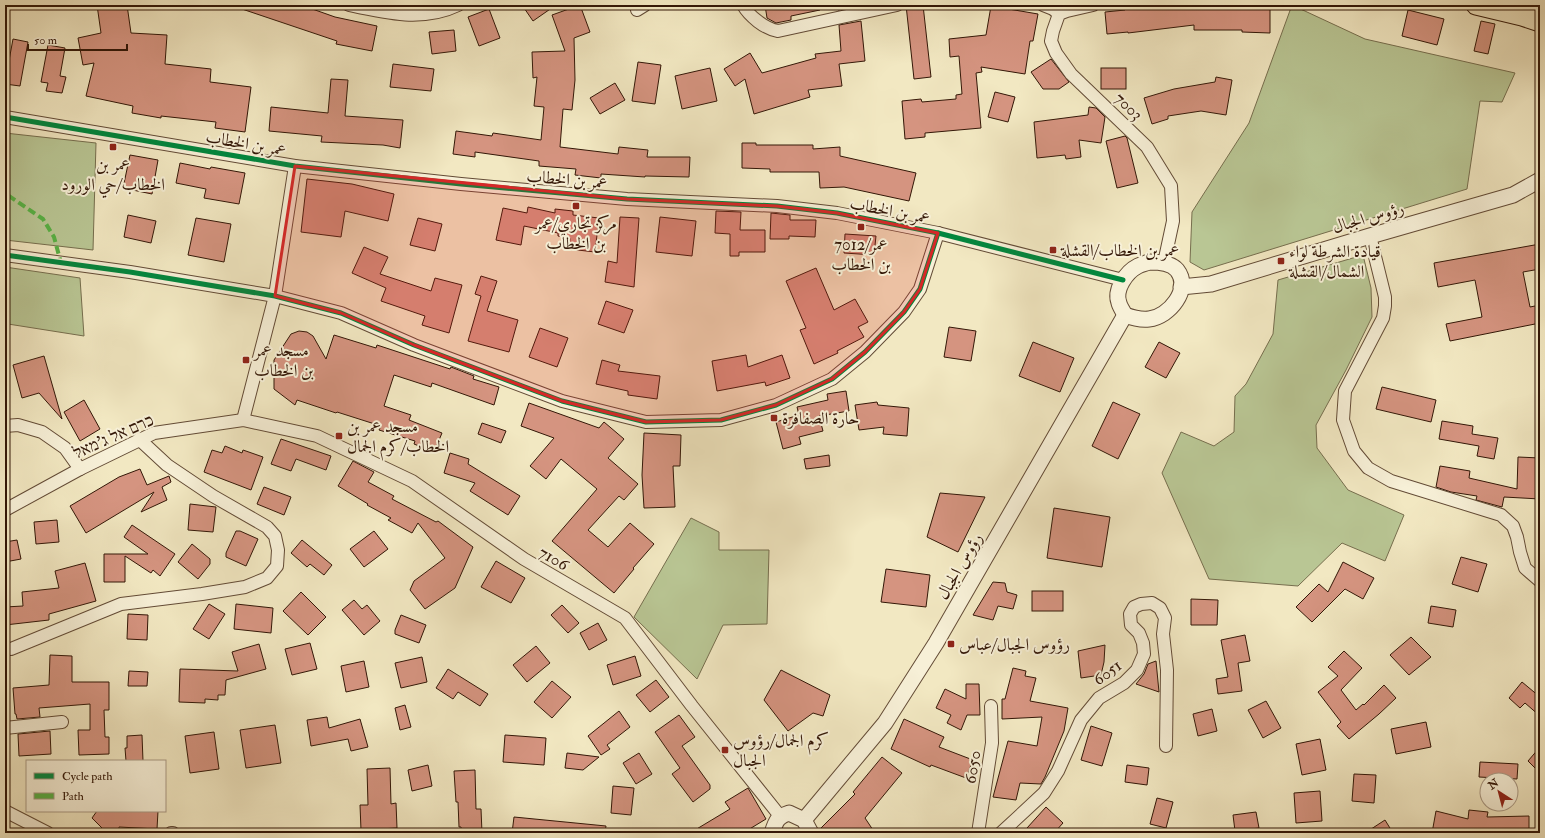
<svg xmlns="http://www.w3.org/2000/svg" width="1545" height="838" font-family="'IM FELL Double Pica',Amiri,'Frank Ruhl Libre',serif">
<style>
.green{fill:#b9c694;stroke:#766e4e}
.building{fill:#d59480;stroke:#331707}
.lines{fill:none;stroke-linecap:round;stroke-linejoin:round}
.minor-casing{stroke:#634b36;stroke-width:14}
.tertiary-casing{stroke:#634b36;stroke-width:17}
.primary-casing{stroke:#331707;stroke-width:21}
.minor{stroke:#f7f0d7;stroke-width:12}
.tertiary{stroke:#f7f0d7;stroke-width:15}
.primary{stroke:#f2e8c2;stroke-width:19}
.quiet{stroke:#56b144;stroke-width:4;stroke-dasharray:8 4;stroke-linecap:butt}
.cycleway-casing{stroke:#f7f0d7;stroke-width:8}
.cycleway{stroke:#00873e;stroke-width:5}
.marked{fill:#d62828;fill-opacity:0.2;stroke:#d62828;stroke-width:3;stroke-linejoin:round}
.poi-dot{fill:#8f2418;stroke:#f7f0d7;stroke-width:1.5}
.labels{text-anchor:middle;stroke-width:4;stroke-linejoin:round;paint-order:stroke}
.street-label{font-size:17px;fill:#331707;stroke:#f7f0d7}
.poi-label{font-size:17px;fill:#331707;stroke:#f7f0d7;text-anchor:start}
</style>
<rect width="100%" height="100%" fill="#f2e8c2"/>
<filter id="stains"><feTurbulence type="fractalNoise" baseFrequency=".005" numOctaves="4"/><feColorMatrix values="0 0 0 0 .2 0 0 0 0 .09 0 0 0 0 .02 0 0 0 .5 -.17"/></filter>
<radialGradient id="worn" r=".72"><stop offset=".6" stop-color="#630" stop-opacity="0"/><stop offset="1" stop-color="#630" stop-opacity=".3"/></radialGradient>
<g class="green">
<path d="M1292 5 1365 39 1515 73 1502 102 1480 101 1467 189 1204 270 1190 262 1192 212 1249 123Z"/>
<path d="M5 133 96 143 93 250 5 240Z"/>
<path d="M1363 255 1371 288 1372 317 1346 370 1316 425 1317 448 1348 490 1404 515 1385 561 1342 543 1298 586 1209 579 1162 473 1181 432 1214 446 1234 432 1235 396 1246 384 1273 334 1278 280Z"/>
<path d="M5 267 80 278 84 336 8 324 5 325Z"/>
<path d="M691 518 719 532V550H769L767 624 723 625 697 679 634 617Z"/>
</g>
<g class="building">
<path d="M97 5H127L131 33 167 35 165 64 211 69 210 82 251 87 245 132 215 128 216 122 161 116V118L132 113 133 106 86 96 94 63 83 65 78 38 101 33Z"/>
<path d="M236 5H301L335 17 377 26 372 51 336 44 337 41 236 7Z"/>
<path d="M522 5H556L533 21Z"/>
<path d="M580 5 590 32 574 38 575 80 572 110 563 109 560 147 618 154 619 147 648 150 647 157H690L689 177 645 176V177L601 174V178L575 175 576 169 539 166V161L475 152V157L453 154 456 131 492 136 493 133 541 140 544 107 534 106 537 77 533 78 532 52 565 51 552 15Z"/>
<path d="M765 5H820V10L791 16V20L776 23 767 18Z"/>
<path d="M837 5H859V6L838 10Z"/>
<path d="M906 5H923L931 77 914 79Z"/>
<path d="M1143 5 1270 6V33L1242 32V30H1194V25L1128 33V32L1107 34 1105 12 1125 10V8Z"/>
<path d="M991 6 1038 14 1033 41H1030L1025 74 981 67 982 72 976 73 981 128 925 133V137L905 139 902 101 921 99 922 102 956 99V95L962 94 959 56 950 57 949 39 986 35Z"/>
<path d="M489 9 500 38 479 46 468 17Z"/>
<path d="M1408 10 1444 19 1437 45 1402 36Z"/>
<path d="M861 21 865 61 839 64 842 86 808 90 810 97 754 114 745 79 735 86 724 69 750 53 762 73 816 58 815 54 841 51 839 25Z"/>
<path d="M1481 21 1495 24 1488 54 1474 51Z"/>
<path d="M454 30 456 51 432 54 429 32Z"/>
<path d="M13 39 28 42 20 86 5 84V65L8 66Z"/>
<path d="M48 45 65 48 60 76 66 77 62 93 46 91 48 83 41 82Z"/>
<path d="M1051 59 1069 82 1059 89H1043L1031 72Z"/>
<path d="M638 62 661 65 655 104 632 101Z"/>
<path d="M393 64 434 69 431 91 390 87Z"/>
<path d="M710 68 717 101 682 109 675 76Z"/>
<rect x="1101" y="68" width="25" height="21"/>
<path d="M1216 77 1232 80 1226 115 1201 111 1168 116V119L1152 124 1144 98 1174 89 1215 82Z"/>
<path d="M331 79 348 80 345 116 403 120 400 148 383 145 321 142 322 136 269 131 271 107 328 113Z"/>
<path d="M615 83 625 100 600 114 590 98Z"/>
<path d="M995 92 1015 97 1008 122 988 117Z"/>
<path d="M1089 107 1096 108 1105 117 1101 143 1079 140 1081 157 1066 159 1065 155 1037 158 1034 122 1088 115Z"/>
<path d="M1125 136 1127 138 1138 183 1117 188 1106 141Z"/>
<path d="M742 143H756V145H813V149L840 147V156L916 173 909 201 844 187 820 188 819 172H770V169L742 168Z"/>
<path d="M130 155 158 160 152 194 123 188Z"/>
<path d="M180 163 210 169 211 167 245 173 239 204 204 198 206 189 176 183Z"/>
<path d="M307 179 352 184 394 194 388 221 345 211 341 237 301 232Z"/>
<path d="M528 207 555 213V209L573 211V215L599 218 595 252 569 249 570 238 558 236V233L524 226 521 245 496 240 503 208 527 213Z"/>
<path d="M716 211 741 212 740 230H765V252H739V256H730V234L715 233Z"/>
<path d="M771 213 790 215V220H816L815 237 789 236V239H770Z"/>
<path d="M128 215 156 221 151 243 124 237Z"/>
<path d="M620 217 639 218 634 287 605 282 608 261 617 263Z"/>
<path d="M660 217 696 221 692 256 656 252Z"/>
<path d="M196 218 231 224 224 262 188 255Z"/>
<path d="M418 218 442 224 435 251 410 245Z"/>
<path d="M845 234 876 236 874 255 844 253Z"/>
<path d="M1540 244V269L1523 272 1530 307 1540 305V323L1450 341 1446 324 1482 317 1475 280 1438 287 1434 263Z"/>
<path d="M364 247 388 257 380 274 431 291 435 278 462 285 449 333 422 325 425 316 381 301 386 288 352 273Z"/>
<path d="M816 268 834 310 855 299 868 322 858 327 864 337 837 351 838 353 814 364 800 330 806 328 786 281Z"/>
<path d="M481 276 497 281 487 311 518 320 509 352 468 341 481 296 475 294Z"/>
<path d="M606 301 633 310 624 333 598 324Z"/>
<path d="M949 327 976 331 971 361 944 357Z"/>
<path d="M540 328 568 338 557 367 529 357Z"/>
<path d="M299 331 307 332 313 336 326 359 334 335 376 348 377 345 450 369 451 367 474 376 473 379 499 387 494 405 432 383 431 387 394 375 384 406 411 415 409 420 442 433 434 452 414 444 415 441 379 430 381 426 337 412 336 413 297 400 295 405 274 389V360L291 334Z"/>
<path d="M1033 342 1074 358 1060 392 1019 376Z"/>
<path d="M1159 342 1180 353 1166 378 1145 367Z"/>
<path d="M746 355 748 367 782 355 790 378 766 386 765 382 717 391 712 361Z"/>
<path d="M44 356 62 419 39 393 22 398 13 365Z"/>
<path d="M602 360 620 365 618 371 660 376 657 399 628 395V391L596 384Z"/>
<path d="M1382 387 1436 400 1431 422 1376 409Z"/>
<path d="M846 391 849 411 819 416 823 431 799 437 801 444 783 449 776 422 799 415 797 407 828 400 827 394Z"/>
<path d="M84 400 100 429 80 441 64 412Z"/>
<path d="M877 402 878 405 909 408 907 436 883 434 884 427 859 430 855 405Z"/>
<path d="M1113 402 1140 414 1118 459 1092 446Z"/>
<path d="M529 403 599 428 604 422 624 439 608 458 638 484 624 500 619 496 588 530 608 547 630 523 654 544 633 568 634 569 614 593 552 541 597 489 561 459 546 479 530 466 554 438 521 426Z"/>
<path d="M1442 421 1473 426 1472 434 1498 438 1494 459 1477 456 1479 446 1439 439Z"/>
<path d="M482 423 506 431 501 443 478 434Z"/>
<path d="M644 433 681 435 680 466H673L675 507 644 508 642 475Z"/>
<path d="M281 439 331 456 326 470 296 459 291 471 271 464Z"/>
<path d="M225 446 242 453 243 450 263 457 251 490 204 472 212 450 222 453Z"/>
<path d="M450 453 469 459 468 464 520 496 508 515 470 491 475 483 444 473Z"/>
<path d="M829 455 830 466 806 469 804 459Z"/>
<path d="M1518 457 1540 458V499L1504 497 1502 507 1476 500 1477 496 1451 492 1436 487 1440 466 1470 471 1469 478 1517 489Z"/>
<path d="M353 461 374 472 368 482 394 496 392 499 436 522 438 521 473 547 455 588 425 609 410 590 414 581 445 558 418 523 412 533 388 520 391 518 367 505 368 504 338 486Z"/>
<path d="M140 469 147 485 169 476 171 482 162 487 167 500 141 512 154 492 86 533 70 506 119 477Z"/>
<path d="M264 487 291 497 284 515 257 504Z"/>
<path d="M940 493 985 497 958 552 927 537Z"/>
<path d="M190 504 216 507 213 532 188 530Z"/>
<path d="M1054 508 1110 517 1102 567 1047 558Z"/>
<path d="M57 520 59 542 36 544 34 522Z"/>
<path d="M132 525 175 554 160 576 153 570 151 573 125 556V582H104V554H148L124 537Z"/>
<path d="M236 531H240L258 539 246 566 226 557V553Z"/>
<path d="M374 531 388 549 364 567 350 549Z"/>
<path d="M17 540 21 559 5 562V542Z"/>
<path d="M302 540 332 565 324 575 310 564 307 567 291 553Z"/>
<path d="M192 544 210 559V564L198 579 178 562Z"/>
<path d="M1461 557 1487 564 1478 592 1452 584Z"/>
<path d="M496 561 525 578 511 603 481 587Z"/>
<path d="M1343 562 1374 578 1363 599 1345 589 1312 622 1296 607 1319 584 1328 592Z"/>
<path d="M85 563 96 601 49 614V620L5 625V607L23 606 22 592 59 588 55 571Z"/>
<path d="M886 569 930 575 926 607 881 602Z"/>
<path d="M993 582 1005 583 1007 592 1017 595 1013 609 998 606 993 620 973 615Z"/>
<rect x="1032" y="591" width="31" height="20"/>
<path d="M301 592 326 617 308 635 283 611Z"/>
<path d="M1191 599 1218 600 1217 625H1191Z"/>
<path d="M354 600 362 609 367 605 380 621 364 635 342 610Z"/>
<path d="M209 604 225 614 209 639 193 629Z"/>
<path d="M236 604 273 608 271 633 234 629Z"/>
<path d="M562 605 579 623 568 633 551 615Z"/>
<path d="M1431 606 1456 610 1453 627 1428 623Z"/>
<path d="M128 614 148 615 147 640 127 639Z"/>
<path d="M401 615 426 625 419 643 395 634V630Z"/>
<path d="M598 623 607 640 589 650 580 633Z"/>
<path d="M1245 635 1250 661 1238 663 1242 691 1218 694 1216 679 1228 677 1221 640Z"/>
<path d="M1411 637 1431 657 1409 675 1390 655Z"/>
<path d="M310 643 317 669 292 675 285 649Z"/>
<path d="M259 644 266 669 226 680 225 695H218V700L205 699V703L179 702 180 669 238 671 232 652Z"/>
<path d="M1105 645 1104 662 1101 675 1081 678 1078 651Z"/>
<path d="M536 646 550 663 527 682 513 665Z"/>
<path d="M1344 651 1362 668 1341 690 1356 710 1363 704 1364 705 1384 685 1396 698 1379 714 1349 739 1337 726 1341 722 1318 692 1338 676 1328 667Z"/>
<path d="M50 655 72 656V682H109V710H104L105 737H109V754L79 755 78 730H90V704L39 708 40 717 17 719 16 714H15L13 688 49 685Z"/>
<path d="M635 656 641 676 613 685 607 665Z"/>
<path d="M422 657 427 682 401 688 395 663Z"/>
<path d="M364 661 369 687 346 692 341 666Z"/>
<path d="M1156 661 1159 692 1136 684 1144 674 1148 664Z"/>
<path d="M1013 668 1026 671 1025 676 1036 678 1030 701 1068 708 1064 731 1045 777 1041 784 1020 783 1016 800 993 797 1008 741 1037 746 1042 717 1002 719V699H1005Z"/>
<path d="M448 669 488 694 480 706 458 692 453 699 436 688Z"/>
<path d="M781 670 830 695 823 716 813 713 788 731 764 700Z"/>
<path d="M129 671 148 672 147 686H128Z"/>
<path d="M656 680 669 697 650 712 636 695Z"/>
<path d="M552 681 571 697 552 718 534 702Z"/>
<path d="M1522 682 1540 697V716L1525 703 1520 708 1509 698Z"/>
<path d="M966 684H979L980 715H967L961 730 947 723 951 715 936 708 945 689 966 699Z"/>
<path d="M1266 701 1281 728 1263 738 1248 710Z"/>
<path d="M405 705 411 727 400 730 395 708Z"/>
<path d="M1212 709 1217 731 1198 736 1193 714Z"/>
<path d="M619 711 630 727 607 745 610 749 601 755 588 736Z"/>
<path d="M679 715 695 737 682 746 710 785V789L693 802 672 774 680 768 655 732Z"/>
<path d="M327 717 329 728 360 719 368 747 351 751 348 739 311 746 307 720Z"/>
<path d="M904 719 944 737 939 747 973 760 966 778 931 765 930 767 891 749Z"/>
<path d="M1426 722 1431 747 1396 754 1391 729Z"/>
<path d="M275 725 281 763 246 768 240 730Z"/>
<path d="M1091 726 1112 733 1102 766 1081 760Z"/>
<path d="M50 731 51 754 19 756 18 734Z"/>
<path d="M214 732 219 769 190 773 185 736Z"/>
<path d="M142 735 143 761H126L125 748H127V736Z"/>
<path d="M505 735 546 738 544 765 503 762Z"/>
<path d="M1320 739 1326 770 1302 775 1296 744Z"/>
<path d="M1540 747V773L1528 761Z"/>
<path d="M567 753 599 757 583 770 565 768Z"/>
<path d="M639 753 652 774 636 784 623 763Z"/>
<path d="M882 757 902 773 865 818 875 833H820L819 830 855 794 853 792Z"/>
<path d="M1480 762 1518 764 1517 779 1479 777Z"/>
<path d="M428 765 432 786 412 791 408 770Z"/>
<path d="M1127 765 1149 768 1147 785 1125 782Z"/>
<path d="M390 768 391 804 396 803 397 828 361 830 360 805H368L367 769Z"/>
<path d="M475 770 476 809H481L482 833H462L461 827H459L458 802H456L454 771Z"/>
<path d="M1354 774 1376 775 1374 803 1352 801Z"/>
<path d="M613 786 634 788 631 815 611 813Z"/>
<path d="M748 788 766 819 743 833H690L730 809 725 802Z"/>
<path d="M1320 791 1322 821 1296 823 1294 793Z"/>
<path d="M1157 798 1173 802 1166 828 1150 824Z"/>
<path d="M1046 807 1063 823 1054 833H1033L1027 828Z"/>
<path d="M1469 810 1488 812 1487 817 1529 816V833H1432L1436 811 1468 819Z"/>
<path d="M97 811H158L157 829 119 827V831L107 833 92 818Z"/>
<path d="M1256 812 1259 828 1235 831 1233 815Z"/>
<path d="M514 817 606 826 605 833H512Z"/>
<path d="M1385 820 1393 833H1365Z"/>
</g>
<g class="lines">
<g class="minor-casing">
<g id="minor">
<path d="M349 5C385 13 423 22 458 5"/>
<path d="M743 5C749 16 765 29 778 31L897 5"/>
<path d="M1043 5 1053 9 1059 14"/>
<path d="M1093 5 1067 11 1059 14 1053 31 1051 41 1056 53 1071 74 1147 147 1171 186 1173 221 1164 263"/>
<path d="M637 10 645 5"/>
<path d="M5 117 295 166 461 184 627 199 777 206 837 213 938 233 1123 280"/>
<path d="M1370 236 1385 297V306L1383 318 1345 391 1343 420 1354 451 1368 468 1391 481 1501 515 1513 526 1517 537 1520 552 1525 568 1540 581"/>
<path d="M5 255 130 272 275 296 341 313 414 345 562 401 646 422 721 420 776 405 832 379 865 352 904 312 920 289 938 233"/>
<path d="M243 420 275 296 295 166"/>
<path d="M5 426 18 425 42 432 65 448 80 469"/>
<path d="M5 510 80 469 154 433 243 420 317 436 412 481 524 559 625 618 692 706 780 816"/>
<path d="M11 649 121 604 202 594 245 587 267 578 277 566 278 550 275 536 267 527 213 496 167 465 139 439"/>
<path d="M5 728 62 722"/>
<path d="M5 811 48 833"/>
<path d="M171 833H173"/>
<path d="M978 833 992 743 991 706"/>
<path d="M1001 833 1044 793 1058 771 1081 720 1099 698 1124 683 1137 670 1144 654 1143 643 1139 633 1131 625 1130 614 1134 607 1141 604 1152 603 1160 608 1165 618 1163 634 1167 670 1166 746"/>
</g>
</g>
<g class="tertiary-casing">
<g id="tertiary">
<path d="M1150 262C1159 262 1171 263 1177 270 1192 289 1169 317 1149 319 1140 320 1133 318 1125 315 1123 311 1120 307 1119 303 1114 290 1126 272 1138 266 1142 264 1146 263 1150 262Z"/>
<path d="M1181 287 1211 284 1370 236 1513 195 1540 180"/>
<path d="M804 820 885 723 936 643 1125 315"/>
<path d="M772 833C776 821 777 817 789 813L804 820 811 833"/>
</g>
</g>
<g class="primary-casing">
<path id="primary" d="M1476 5 1522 16 1540 22"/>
</g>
<use href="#minor" class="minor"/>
<use href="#tertiary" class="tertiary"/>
<use href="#primary" class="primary"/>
<path class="quiet" d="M5 161 6 194 43 219 54 237 61 263"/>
<g class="cycleway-casing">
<g id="cycleway">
<path d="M5 117 295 166 461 184 627 199 777 206 837 213 938 233 1123 280"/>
<path d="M5 255 130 272 275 296 341 313 414 345 562 401 646 422 721 420 776 405 832 379 865 352 904 312 920 289 938 233"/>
</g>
</g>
<use href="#cycleway" class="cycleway"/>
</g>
<path class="marked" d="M295 166 627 199 777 206 837 213 938 233 920 289 904 312 865 352 832 379 776 405 721 420 646 422 562 401 414 345 341 313 275 296Z"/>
<g class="poi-dot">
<rect x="109" y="143" width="8" height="8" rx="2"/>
<rect x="572" y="202" width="8" height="8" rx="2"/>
<rect x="857" y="223" width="8" height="8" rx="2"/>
<rect x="1049" y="246" width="8" height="8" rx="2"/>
<rect x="1277" y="257" width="8" height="8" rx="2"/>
<rect x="242" y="356" width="8" height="8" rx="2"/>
<rect x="770" y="414" width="8" height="8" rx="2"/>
<rect x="335" y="432" width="8" height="8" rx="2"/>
<rect x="947" y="640" width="8" height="8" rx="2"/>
<rect x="721" y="746" width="8" height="8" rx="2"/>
</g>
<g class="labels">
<g class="street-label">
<text transform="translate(1129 106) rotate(44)" y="6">7003</text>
<text transform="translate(246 143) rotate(10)" y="6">عمر بن الخطاب</text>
<text transform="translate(567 179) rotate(5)" y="6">عمر بن الخطاب</text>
<text transform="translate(890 210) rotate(11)" y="6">عمر بن الخطاب</text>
<text transform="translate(1368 217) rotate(-16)" y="6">رؤوس الجبال</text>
<text transform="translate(113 436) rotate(-24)" y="6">כרם אל ג'מאל</text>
<text transform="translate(554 558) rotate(30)" y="6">7106</text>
<text transform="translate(959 566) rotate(-60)" y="6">رؤوس الجبال</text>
<text transform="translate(1107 672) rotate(-37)" y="6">6051</text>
<text transform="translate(972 767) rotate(-81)" y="6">6050</text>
</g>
<g class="poi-label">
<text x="113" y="170" text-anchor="middle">عمر بن<tspan x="113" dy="20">الخطاب/حي الورود</tspan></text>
<text x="576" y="229" text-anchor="middle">مركز تجاري/عمر<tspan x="576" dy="20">بن الخطاب</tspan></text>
<text x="861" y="250" text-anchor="middle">7012/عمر<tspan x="861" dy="20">بن الخطاب</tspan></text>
<text x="1061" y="256">عمر بن الخطاب/القشلة</text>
<text x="1289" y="257">قيادة الشرطة لواء<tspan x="1289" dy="20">الشمال/القشلة</tspan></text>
<text x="254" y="356">مسجد عمر<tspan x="254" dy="20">بن الخطاب</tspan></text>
<text x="782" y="424">حارة الصفافرة</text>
<text x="347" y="432">مسجد عمر بن<tspan x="347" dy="20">الخطاب/كرم الجمال</tspan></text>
<text x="959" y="650">رؤوس الجبال/عباس</text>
<text x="733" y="746">كرم الجمال/رؤوس<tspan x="733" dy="20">الجبال</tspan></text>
</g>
</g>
<rect width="1545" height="838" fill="none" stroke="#f2e8c2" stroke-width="20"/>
<rect x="6" y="6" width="1533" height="826" fill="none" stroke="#331707" stroke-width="2"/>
<rect x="10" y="10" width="1525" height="818" fill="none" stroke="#331707"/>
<rect x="26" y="760" width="140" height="52" fill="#f7f0d7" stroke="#a99984"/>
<rect x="34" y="773" width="20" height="6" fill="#00873e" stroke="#a99984"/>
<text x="62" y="780" font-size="12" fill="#331707">Cycle path</text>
<rect x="34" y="793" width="20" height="6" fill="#56b144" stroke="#a99984"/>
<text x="62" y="800" font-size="12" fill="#331707">Path</text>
<g transform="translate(1499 792) rotate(324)"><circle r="19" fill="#f7f0d7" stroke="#a99984"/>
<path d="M0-3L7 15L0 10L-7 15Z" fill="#8f2418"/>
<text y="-6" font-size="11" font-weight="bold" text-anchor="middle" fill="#331707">N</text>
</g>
<path d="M28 44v6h99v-6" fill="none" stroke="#331707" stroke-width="2"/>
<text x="34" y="44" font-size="12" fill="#331707" stroke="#f7f0d7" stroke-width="3" paint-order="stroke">50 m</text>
<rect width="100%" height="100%" filter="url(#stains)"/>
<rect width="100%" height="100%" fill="url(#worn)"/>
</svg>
